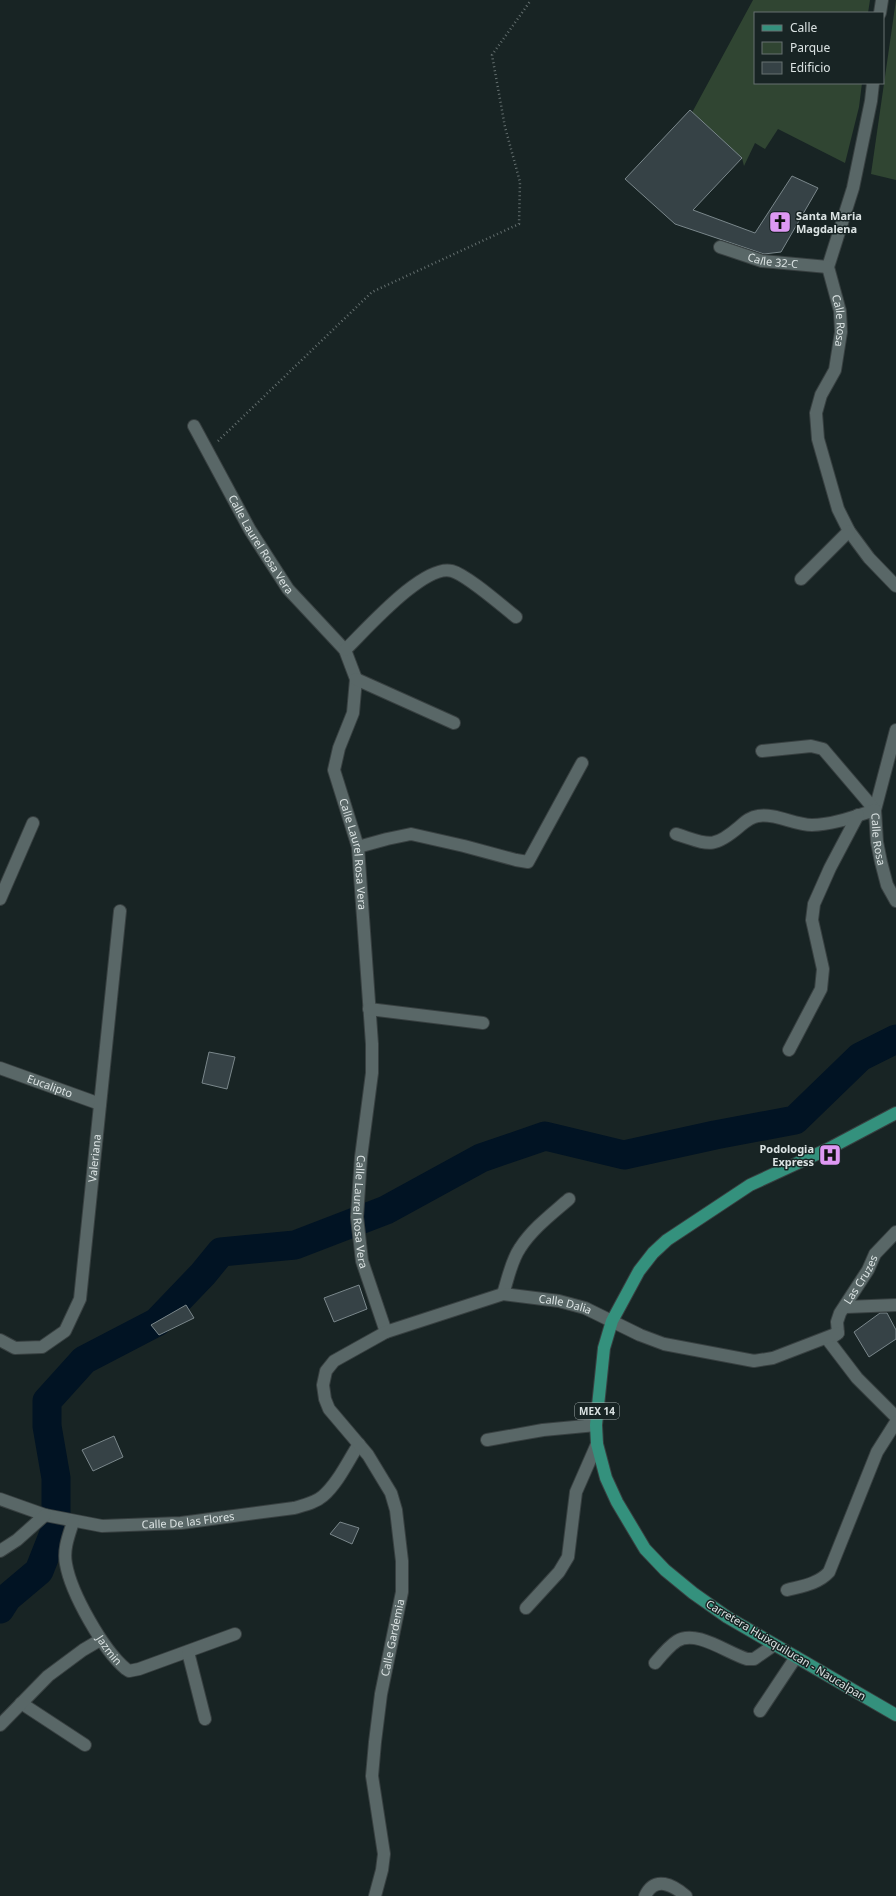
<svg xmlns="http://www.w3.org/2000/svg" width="896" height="1896" font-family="'Noto Sans',sans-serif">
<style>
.green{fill:#304532}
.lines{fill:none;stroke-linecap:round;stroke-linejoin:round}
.river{stroke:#011323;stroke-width:29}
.building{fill:#364246;stroke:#7a878b}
.minor-casing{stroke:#384041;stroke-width:14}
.primary-casing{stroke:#384041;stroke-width:14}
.path{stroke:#646f6f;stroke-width:2.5;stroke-dasharray:1 3;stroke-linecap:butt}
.minor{stroke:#596767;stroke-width:12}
.primary{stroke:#34917d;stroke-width:12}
.labels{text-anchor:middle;stroke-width:3;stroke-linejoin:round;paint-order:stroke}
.shield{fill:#182424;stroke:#a0aaaa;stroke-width:1}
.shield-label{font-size:10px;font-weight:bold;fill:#dbe3e3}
.poi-label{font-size:11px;font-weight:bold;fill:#dbe3e3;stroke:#182424;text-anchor:start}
.street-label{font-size:11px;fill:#dbe3e3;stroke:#182424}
</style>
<rect width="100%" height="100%" fill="#182424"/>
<g class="green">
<path d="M753 0H870L868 13H755V83H862L859 107 845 163 778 129 765 149 755 143 744 166 742 158 688 120Z"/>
<path d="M896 0V180L871 174Z"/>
</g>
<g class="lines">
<path class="river" d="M0 1609 7 1598 39 1571 56 1528V1478L47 1426V1401L84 1360 157 1322 203 1274 221 1252 295 1245 386 1210 481 1158 545 1136 624 1155 715 1135 795 1120 860 1057 896 1039"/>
</g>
<g class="building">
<path d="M690 110 742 158 693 210 755 233 792 176 818 188 781 252 764 254 675 224 625 179Z"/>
<path d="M209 1052 235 1057 227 1089 202 1083Z"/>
<path d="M359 1285 367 1309 334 1322 324 1298Z"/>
<path d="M186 1305 194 1318 159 1335 151 1325Z"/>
<path d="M880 1313H887L896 1330V1339L869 1357 854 1332Z"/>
<path d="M114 1436 123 1457 93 1471 82 1450Z"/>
<path d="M340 1522 359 1528 352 1544 330 1534Z"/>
</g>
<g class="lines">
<g class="minor-casing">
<g id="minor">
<path d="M880 13 882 0"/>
<path id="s1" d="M873 83 871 101 853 188 828 267 840 311 841 332 835 370 821 395 816 413 818 439 838 509 849 531 869 558 896 586"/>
<path id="s2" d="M720 247 762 261 828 267"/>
<path id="s3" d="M194 426 250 530 288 589 345 650 356 679 353 713 339 748 334 770 358 847 372 1044V1073L361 1157 357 1217 362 1261 386 1332"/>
<path d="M801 579 849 531"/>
<path d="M345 650C365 631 424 563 452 571 467 575 502 606 516 617"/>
<path d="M356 679 454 723"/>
<path id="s4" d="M896 730 875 810 877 842 881 862 887 885 896 901"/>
<path d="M762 751 811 746 823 749 875 810"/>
<path d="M676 834C708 844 712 850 739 827 745 822 750 817 758 816 776 813 794 825 812 825 832 825 856 816 875 810"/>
<path d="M358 847 387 839 411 834 464 846 516 860 528 862 582 763"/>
<path d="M0 899 33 823"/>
<path d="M369 1009 483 1023"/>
<path d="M789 1050 821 989 823 969 812 920 814 904 830 868 858 815"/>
<path id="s5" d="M0 1068 100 1104"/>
<path d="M503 1294C508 1279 511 1261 520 1248 533 1228 552 1214 569 1199"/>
<path d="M846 1307 896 1305"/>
<path id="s6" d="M838 1333 837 1322 840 1313 868 1270 875 1254 896 1232"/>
<path d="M837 1334 828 1340 857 1378 896 1417"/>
<path id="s7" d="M0 1340 15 1348 42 1347 65 1331 80 1299 120 911"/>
<path d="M487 1440 543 1430 596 1425"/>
<path id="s8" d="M0 1499 45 1515 102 1526 181 1523 294 1508C304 1505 315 1503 323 1496 338 1483 348 1461 359 1444"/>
<path id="s9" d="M73 1522C69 1535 63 1549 66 1564 71 1593 103 1650 126 1669L129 1671 139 1669 235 1634"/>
<path d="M0 1551 17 1540 45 1515"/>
<path d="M787 1590C802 1586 818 1584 829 1572L877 1452 896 1422"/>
<path d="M526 1608 559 1572 568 1557 576 1492 597 1444"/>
<path d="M188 1652 205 1719"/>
<path d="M655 1663C661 1656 669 1646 677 1641 696 1629 727 1653 747 1659H754L774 1645"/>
<path d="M21 1703 85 1745"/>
<path d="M760 1711 796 1657"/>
<path d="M0 1725 48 1676 83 1650 100 1640"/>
<path id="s10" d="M375 1896 382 1870 384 1854 372 1776 375 1742 381 1694 402 1592V1561L396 1510 391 1493 368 1455 329 1409 325 1399 323 1385 326 1371 334 1361 386 1332 503 1294 559 1301 585 1308 640 1335 664 1344 754 1361 773 1358 838 1333"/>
<path d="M645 1896C655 1875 673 1885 686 1896"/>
</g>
</g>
<g class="primary-casing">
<path id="primary" d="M896 1113 830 1148 750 1185 667 1240 653 1253 639 1271 612 1321 604 1348 596 1425 597 1444 606 1478 617 1502 645 1549 665 1570 693 1593 727 1617 896 1715"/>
</g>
<path class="path" d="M218 441 372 292 519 224 520 182 505 127 492 55 531 0"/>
<use href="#minor" class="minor"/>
<use href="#primary" class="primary"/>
</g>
<defs>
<g id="church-square" transform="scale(1.15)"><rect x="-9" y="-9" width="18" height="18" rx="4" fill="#de98f3" stroke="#182424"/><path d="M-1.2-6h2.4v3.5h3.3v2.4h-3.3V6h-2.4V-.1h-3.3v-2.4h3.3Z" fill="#111"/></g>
<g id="hospital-square" transform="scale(1.15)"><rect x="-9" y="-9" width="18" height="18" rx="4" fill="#de98f3" stroke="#182424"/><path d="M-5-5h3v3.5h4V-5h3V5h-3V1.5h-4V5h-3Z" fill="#111"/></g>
</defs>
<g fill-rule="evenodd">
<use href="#church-square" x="780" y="222"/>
<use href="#hospital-square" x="830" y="1155"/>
</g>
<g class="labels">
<rect class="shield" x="575" y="1403" width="44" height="16" rx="3"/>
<g class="shield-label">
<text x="597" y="1415">MEX 14</text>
</g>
<g class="poi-label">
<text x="796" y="220">Santa Maria<tspan x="796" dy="13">Magdalena</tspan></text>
<text x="814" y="1153" text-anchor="end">Podologia<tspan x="814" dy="13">Express</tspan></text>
</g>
<g class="street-label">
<text dy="4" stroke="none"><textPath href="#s2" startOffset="55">Calle 32-C</textPath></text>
<text dy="4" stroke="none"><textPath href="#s1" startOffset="245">Calle Rosa</textPath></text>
<text dy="4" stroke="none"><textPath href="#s3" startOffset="136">Calle Laurel Rosa Vera</textPath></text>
<text dy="4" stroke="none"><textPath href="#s4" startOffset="112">Calle Rosa</textPath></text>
<text dy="4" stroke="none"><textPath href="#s3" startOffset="484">Calle Laurel Rosa Vera</textPath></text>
<text dy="4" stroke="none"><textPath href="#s5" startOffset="53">Eucalipto</textPath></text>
<text dy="4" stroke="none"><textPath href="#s7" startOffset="249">Valeriana</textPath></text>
<text dy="4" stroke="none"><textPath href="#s3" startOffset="844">Calle Laurel Rosa Vera</textPath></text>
<text dy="4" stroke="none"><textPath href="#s6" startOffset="60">Las Cruzes</textPath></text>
<text dy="4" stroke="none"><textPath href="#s10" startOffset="811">Calle Dalia</textPath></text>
<text dy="4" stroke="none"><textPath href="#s8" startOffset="192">Calle De las Flores</textPath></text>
<text dy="4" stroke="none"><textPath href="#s10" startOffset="262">Calle Gardemia</textPath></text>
<text dy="4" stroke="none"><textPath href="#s9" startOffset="140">Jazmin</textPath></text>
<text transform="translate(786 1650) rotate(31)" y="4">Carretera Huixquilucan - Naucalpan</text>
</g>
</g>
<rect x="754" y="12" width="130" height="72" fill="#182424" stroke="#667070"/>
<rect x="762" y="25" width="20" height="6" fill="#34917d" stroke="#667070"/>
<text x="790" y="32" font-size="12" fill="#dbe3e3">Calle</text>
<rect x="762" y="42" width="20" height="12" fill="#304532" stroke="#667070"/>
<text x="790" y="52" font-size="12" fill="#dbe3e3">Parque</text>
<rect x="762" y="62" width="20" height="12" fill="#364246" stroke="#667070"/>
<text x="790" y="72" font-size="12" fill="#dbe3e3">Edificio</text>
</svg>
